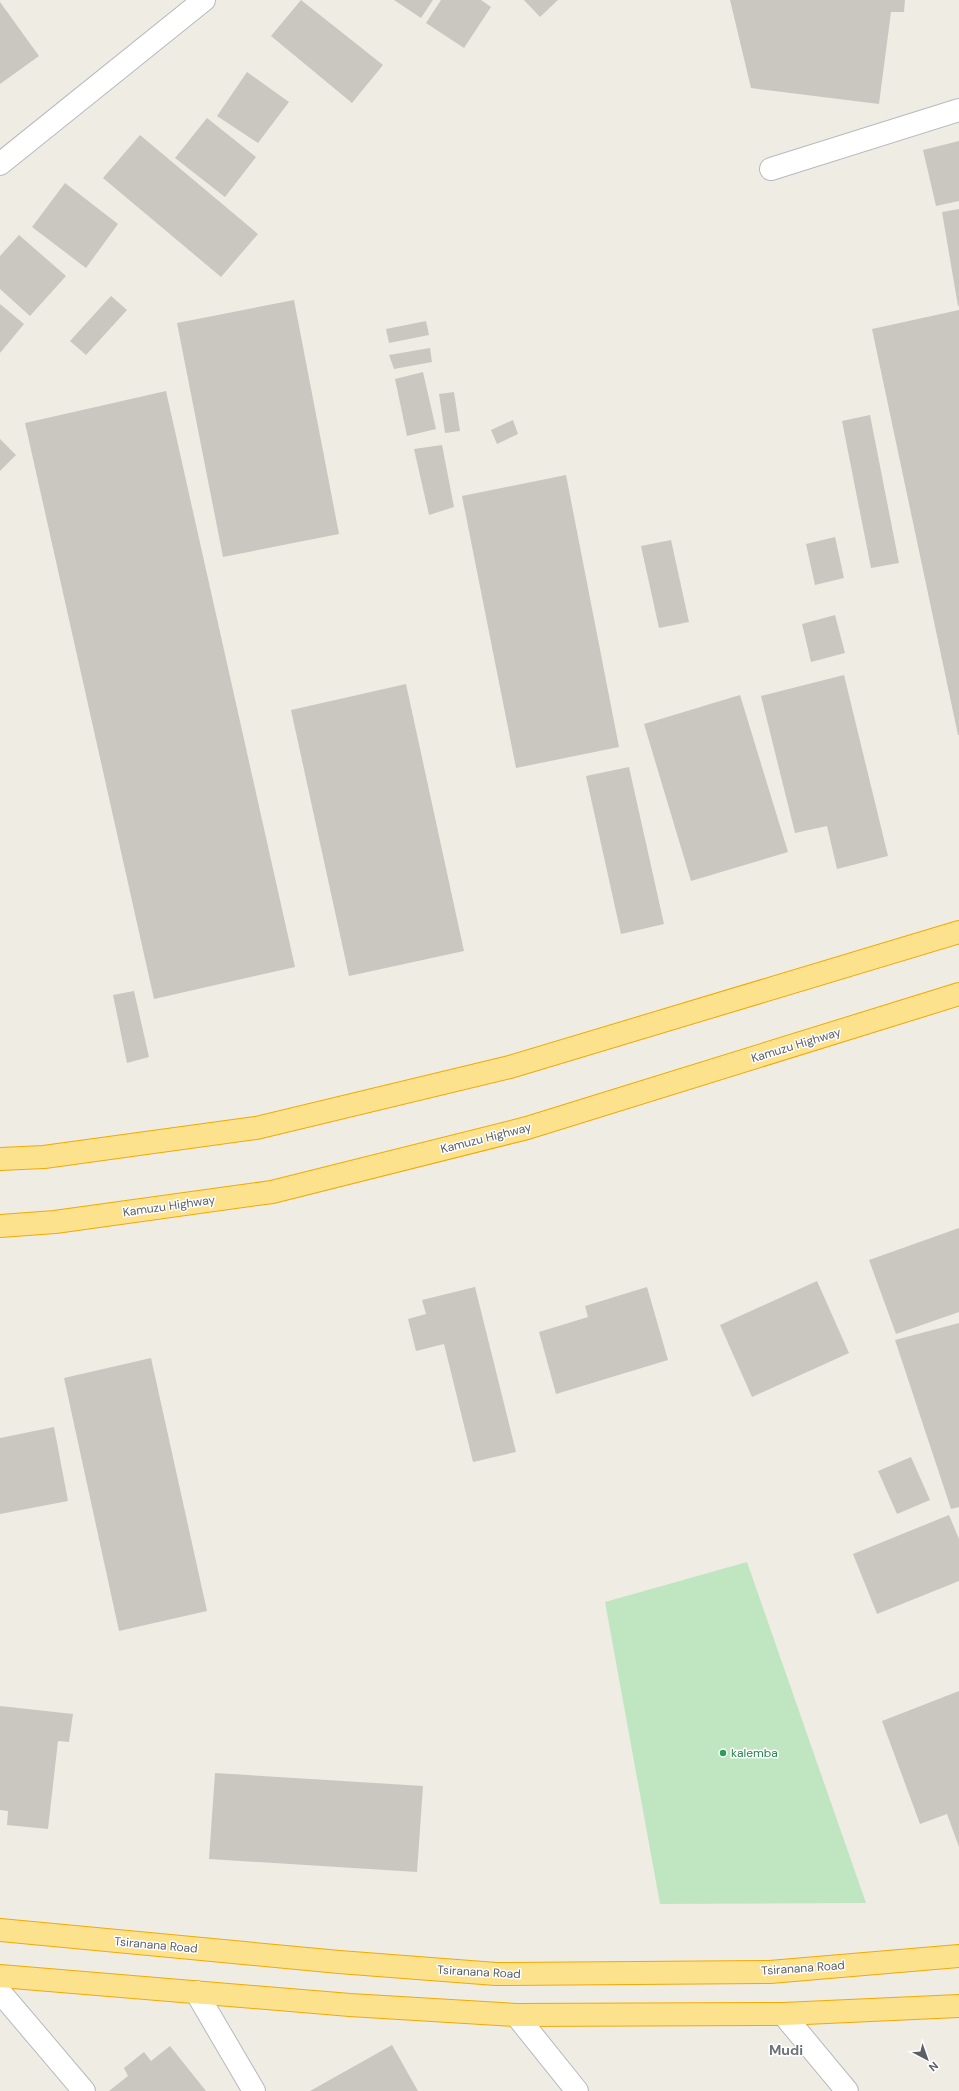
<svg xmlns="http://www.w3.org/2000/svg" width="959" height="2091" font-family="'DM Sans',sans-serif">
<style>
.green{fill:#c0e6c1}
.building{fill:#cac7c1}
.lines{fill:none;stroke-linecap:round;stroke-linejoin:round}
.minor-casing{stroke:#b6babe;stroke-width:24}
.highway-casing{stroke:#f3a900;stroke-width:24}
.minor{stroke:#fff;stroke-width:22}
.highway{stroke:#fde28d;stroke-width:22}
.leisure-dot{fill:#2e9e5b;stroke:#fff;stroke-width:1.5}
.labels{text-anchor:middle;stroke-width:3;stroke-linejoin:round;paint-order:stroke}
.street-label{font-size:12px;fill:#5c6065;stroke:#fff}
.leisure-label{font-size:12px;fill:#27864d;stroke:#fff;text-anchor:start}
.quarter-label{font-size:14px;font-weight:bold;fill:#6d7277;stroke:#fff}
</style>
<rect width="100%" height="100%" fill="#efece4"/>
<path class="green" d="M747 1562 866 1903 660 1904 605 1602Z"/>
<g class="building">
<path d="M301 0 383 65 352 103 271 36Z"/>
<path d="M394 0H433L421 18Z"/>
<path d="M441 0H481L491 7 464 48 426 23Z"/>
<path d="M524 0H558L540 17Z"/>
<path d="M730 0H905L904 12H891L879 104 751 88Z"/>
<path d="M0 2 39 56 0 84Z"/>
<path d="M247 72 289 102 258 143 217 116Z"/>
<path d="M207 118 256 157 225 197 175 158Z"/>
<path d="M140 135 258 234 221 277 103 178Z"/>
<path d="M959 141V201L936 206 923 150Z"/>
<path d="M65 183 118 224 86 268 32 227Z"/>
<path d="M959 209V306H958L942 212Z"/>
<path d="M19 235 66 276 30 316 0 289V256Z"/>
<path d="M111 296 127 310 86 355 70 341Z"/>
<path d="M294 300 339 534 223 557 177 323Z"/>
<path d="M0 304 24 324 0 353Z"/>
<path d="M959 310V735H958L872 329Z"/>
<path d="M426 321 429 335 389 343 386 329Z"/>
<path d="M430 348 432 362 394 369 389 355Z"/>
<path d="M423 372 436 429 407 436 395 379Z"/>
<path d="M166 391 295 967 154 999 25 423Z"/>
<path d="M454 392 460 431 445 433 439 394Z"/>
<path d="M870 415 899 563 871 568 842 421Z"/>
<path d="M513 420 518 434 497 444 491 430Z"/>
<path d="M0 439 16 455 0 471Z"/>
<path d="M442 445 454 507 429 515 414 449Z"/>
<path d="M566 475 619 747 516 768 462 496Z"/>
<path d="M835 537 844 578 815 585 806 544Z"/>
<path d="M671 540 689 622 659 628 641 546Z"/>
<path d="M835 615 845 653 811 662 802 624Z"/>
<path d="M844 675 888 856 837 869 827 826 795 833 761 696Z"/>
<path d="M406 684 464 951 349 976 291 710Z"/>
<path d="M740 695 788 852 691 881 644 724Z"/>
<path d="M629 767 664 924 621 934 586 776Z"/>
<path d="M134 991 149 1057 127 1063 113 995Z"/>
<path d="M959 1228V1312L896 1334 869 1260Z"/>
<path d="M817 1281 849 1353 752 1397 720 1325Z"/>
<path d="M475 1287 516 1452 473 1462 444 1344 416 1351 408 1319 426 1314 422 1300Z"/>
<path d="M647 1287 668 1360 556 1394 539 1332 588 1317 585 1306Z"/>
<path d="M959 1323V1507L951 1509 895 1340Z"/>
<path d="M151 1358 207 1611 119 1631 64 1378Z"/>
<path d="M54 1427 68 1501 0 1514V1438Z"/>
<path d="M911 1457 930 1500 897 1514 878 1471Z"/>
<path d="M949 1515 959 1539V1581L877 1614 853 1554Z"/>
<path d="M959 1691V1847L947 1814 920 1824 882 1721Z"/>
<path d="M0 1706 73 1714 69 1742 58 1741 48 1829 7 1825 8 1811 0 1810Z"/>
<path d="M215 1773 423 1786 417 1872 209 1859Z"/>
<path d="M392 2045 418 2091H310Z"/>
<path d="M170 2046 206 2091H109L128 2076 124 2068 144 2052 151 2061Z"/>
</g>
<g class="lines">
<g class="minor-casing">
<g id="minor">
<path d="M0 164 204 0"/>
<path d="M771 169 959 110"/>
<path d="M0 1992 84 2091"/>
<path d="M196 1992 254 2091"/>
<path d="M783 2014 847 2091"/>
<path d="M516 2015 577 2091"/>
</g>
</g>
<g class="highway-casing">
<g id="highway">
<path d="M0 1159 44 1157 256 1128 510 1067 959 932"/>
<path d="M0 1226 55 1222 272 1192 527 1128 959 994"/>
<path d="M0 1930 339 1962 496 1974 770 1972 959 1956"/>
<path d="M0 1976 350 2005 516 2015 783 2014 959 2006"/>
</g>
</g>
<use href="#minor" class="minor"/>
<use href="#highway" class="highway"/>
</g>
<circle class="leisure-dot" cx="723" cy="1753" r="4"/>
<g class="labels">
<g class="street-label">
<text transform="translate(796 1045) rotate(-17)" y="4">Kamuzu Highway</text>
<text transform="translate(486 1138) rotate(-14)" y="4">Kamuzu Highway</text>
<text transform="translate(169 1206) rotate(-8)" y="4">Kamuzu Highway</text>
<text transform="translate(156 1945) rotate(5)" y="4">Tsiranana Road</text>
<text transform="translate(803 1968) rotate(-4)" y="4">Tsiranana Road</text>
<text transform="translate(479 1972) rotate(3)" y="4">Tsiranana Road</text>
</g>
<g class="leisure-label">
<text x="731" y="1757">kalemba</text>
</g>
<g class="quarter-label">
<text x="786" y="2055">Mudi</text>
</g>
</g>
<g transform="translate(927 2059) rotate(139)" stroke="#ffffff" stroke-width="3" paint-order="stroke">
<path d="M0-3L7 15L0 10L-7 15Z" fill="#5c6065"/>
<text y="-6" font-size="11" font-weight="bold" text-anchor="middle" fill="#5c6065">N</text>
</g>
</svg>
